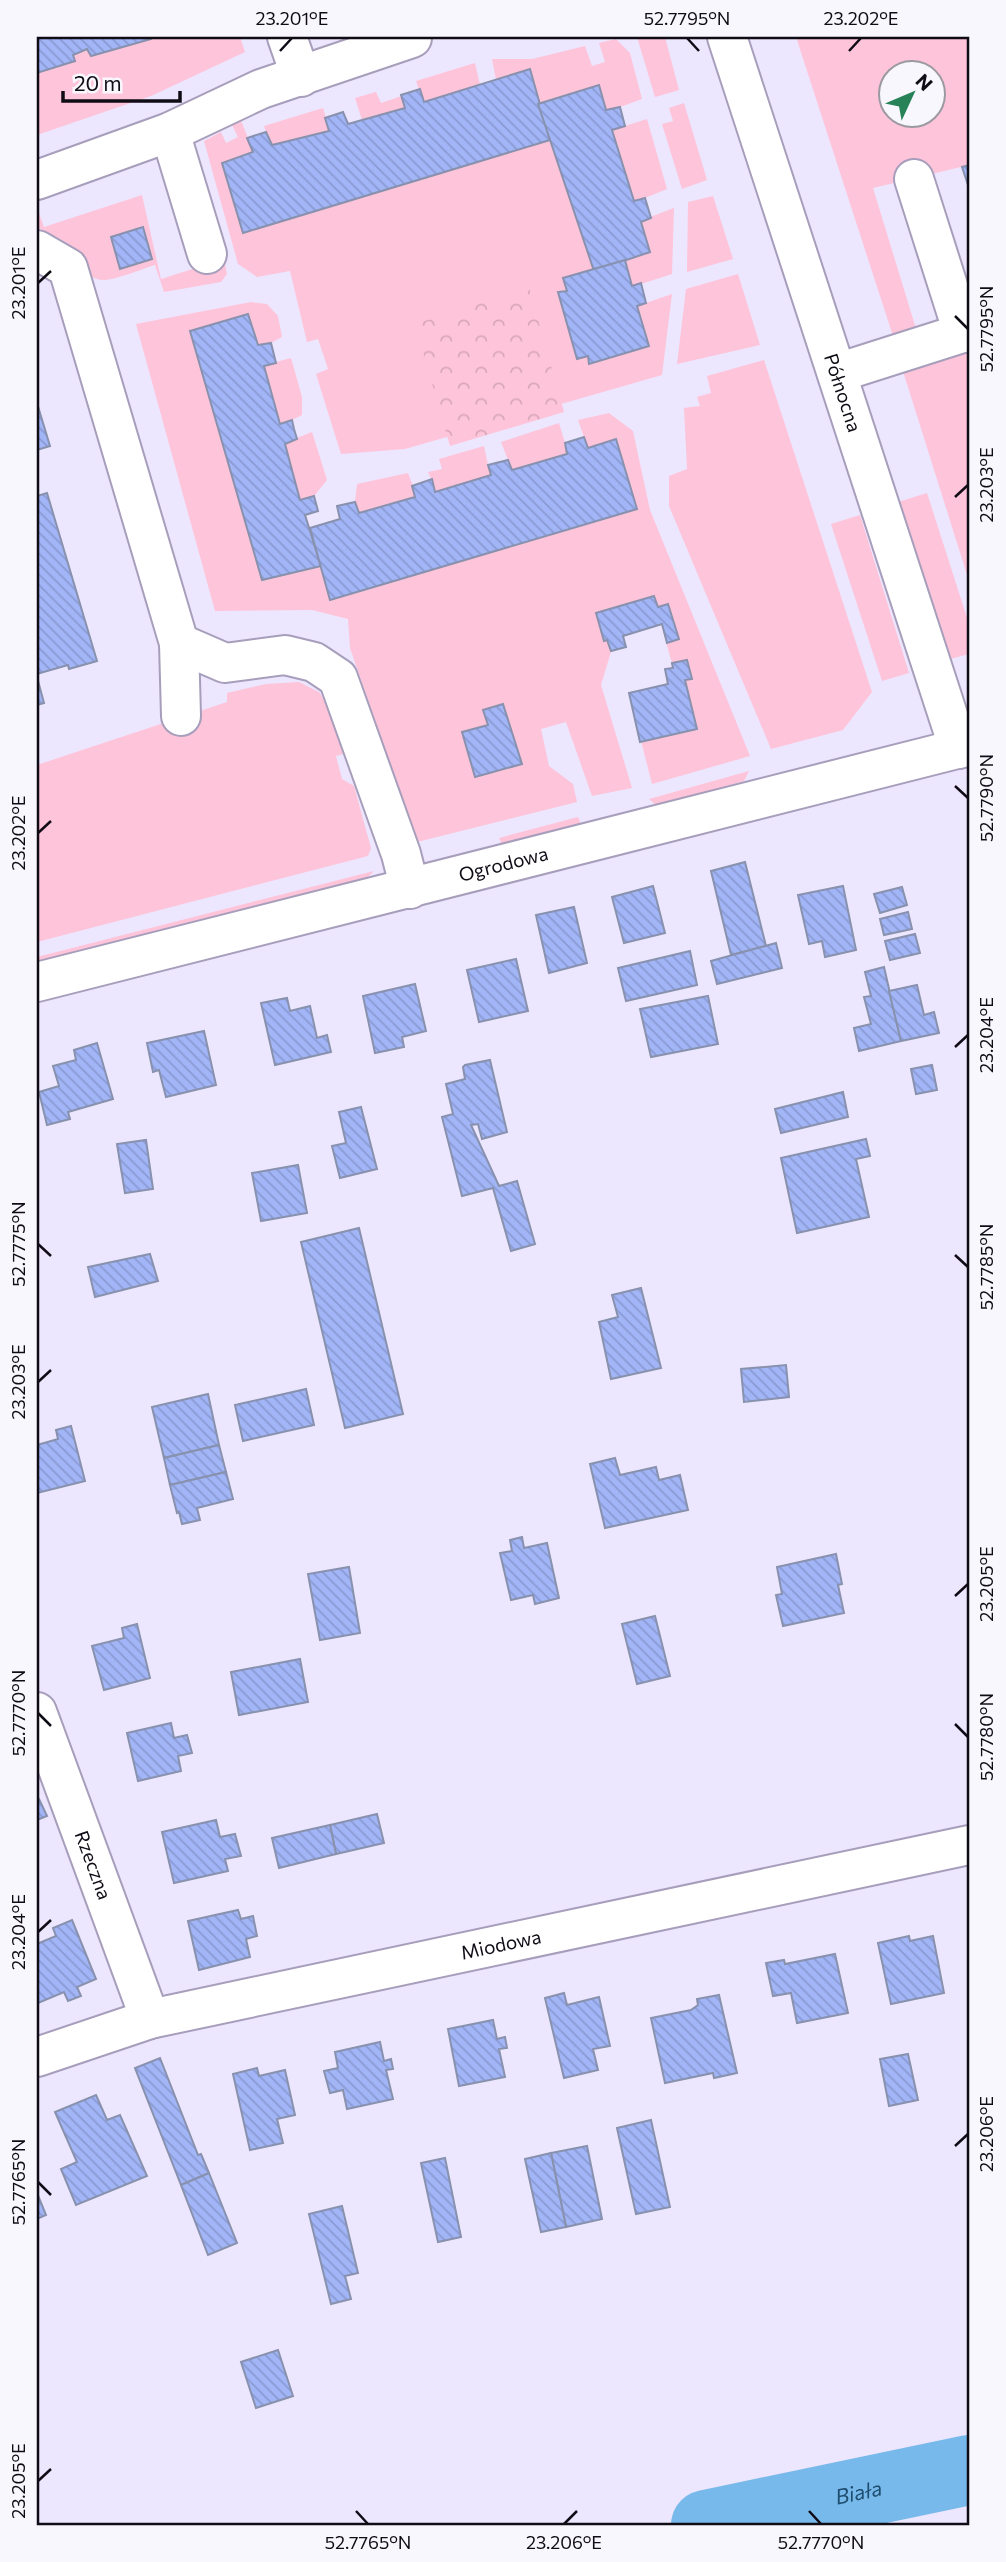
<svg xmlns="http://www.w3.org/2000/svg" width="1006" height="2562" font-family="Commissioner,sans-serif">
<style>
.green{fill:#fec4d9;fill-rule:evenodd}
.forest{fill:url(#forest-crowns)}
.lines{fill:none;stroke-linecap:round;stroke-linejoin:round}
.river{stroke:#78b9eb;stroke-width:70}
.building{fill:url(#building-back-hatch);stroke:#8891ad;stroke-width:2}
.minor-casing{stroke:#a79ebb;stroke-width:42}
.minor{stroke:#fff;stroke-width:38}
.ticks{fill:none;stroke:#100c16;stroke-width:2.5}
.labels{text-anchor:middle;stroke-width:6;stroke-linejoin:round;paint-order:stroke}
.street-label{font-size:19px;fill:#100c16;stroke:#f8f7fd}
.water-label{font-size:21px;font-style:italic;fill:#1e4d6f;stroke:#f8f7fd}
.neatline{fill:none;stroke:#100c16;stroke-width:2.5}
.ticks-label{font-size:18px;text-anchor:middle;fill:#100c16}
</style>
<defs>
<pattern id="forest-crowns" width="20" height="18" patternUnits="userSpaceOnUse" patternTransform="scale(1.75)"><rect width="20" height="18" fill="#fec4d9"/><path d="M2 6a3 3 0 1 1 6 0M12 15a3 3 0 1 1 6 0" fill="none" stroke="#d9a7ba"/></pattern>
<pattern id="building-back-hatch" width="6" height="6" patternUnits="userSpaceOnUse" patternTransform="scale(1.75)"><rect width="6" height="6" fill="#a1b5f7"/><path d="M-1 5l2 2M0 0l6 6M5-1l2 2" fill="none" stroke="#8a9ad3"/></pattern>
</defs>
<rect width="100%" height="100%" fill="#ede6ff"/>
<g class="green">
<path d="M37 37H240L245 52 151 96 37 135Z"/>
<path d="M637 37H665L679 90 655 97Z"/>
<path d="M796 37H969V165L873 188 917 332 893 336ZM890 74H932V116H890Z"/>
<path d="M616 39 630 53 642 99 620 107 625 126 647 119 667 189 645 198 650 217 674 208 672 274 641 284 646 303 672 294 662 375 405 449 341 454 316 374 328 369 318 339 307 342 290 271 257 277 238 264 204 141 221 132 226 143 238 137 230 121 240 118 248 138 266 132 264 126 323 108 326 118 343 112 349 124 362 120 355 98 376 92 381 103 419 90 416 81 475 63 480 85 496 80 492 59H532L585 46 592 66 605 62 599 43Z"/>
<path d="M684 103 707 180 682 189 662 124 673 121 669 108Z"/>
<path d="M142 195 161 279 224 259 227 274 221 282 164 292 155 265C142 269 116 280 103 280 84 280 81 256 70 246 61 238 47 233 37 227V208L44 227Z"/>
<path d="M713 196 733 259 687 272 688 202Z"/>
<path d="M738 274 760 345 677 364 686 289Z"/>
<path d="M251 302 267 304 278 316 282 337 271 343 276 362 291 358 302 397V415L292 420 297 438 312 432 327 480 314 496 318 511 306 515 310 528 339 519 337 506 355 502 357 484 408 473 413 486 431 479 428 472 442 469 439 459 484 446 488 465 508 460 501 442 559 423 565 443 584 437 578 420 609 413 633 431 650 510 750 756 652 784 629 693 667 684 665 669 673 667 661 624 623 636 626 647 611 652 601 685 632 788 592 796 566 722 541 729 549 766 573 784 577 802 417 842 350 648 348 619 312 610 215 611 136 324Z"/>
<path d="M969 347V581L902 368Z"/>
<path d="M764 360 872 692 843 730 771 749 669 506V476L687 469 684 408 700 406 697 397 711 393 707 376Z"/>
<path d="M927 493 969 624V654L950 659 898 502Z"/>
<path d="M860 515 909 673 882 681 831 524Z"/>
<path d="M299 682 319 692 328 706 343 754 336 756 342 779 354 786 371 848 368 856 37 942V765L227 702V693L266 684Z"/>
<path d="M749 771 744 781 657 806 649 799Z"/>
<path d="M578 817 582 826 503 847 499 838Z"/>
<path d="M374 871 358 887 37 968V957Z"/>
</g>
<path class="forest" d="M529 288 564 412 450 446 415 324Z"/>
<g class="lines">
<path class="river" id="s1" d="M706 2525 969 2470"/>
</g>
<g class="building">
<path d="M37 37H151V39L91 56 87 49 73 55 75 61 37 73Z"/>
<path d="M530 69 550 140 243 233 222 163 253 152 247 138 266 132 272 145 329 131 325 118 343 112 348 124 405 108 401 95 420 89 424 102Z"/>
<path d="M599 85 606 110 620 107 625 126 612 130 634 201 645 198 651 218 641 222 650 252 594 271 538 104Z"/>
<path d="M969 165V188L962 167Z"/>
<path d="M143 227 152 259 120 269 111 237Z"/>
<path d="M625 260 632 286 641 283 646 303 637 306 649 346 589 364 588 356 577 359 558 292 567 291 563 278Z"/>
<path d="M248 314 258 345 271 343 276 363 264 366 280 424 292 420 294 429 297 439 285 444 300 500 314 496 318 511 305 515 321 566 262 580 190 331Z"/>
<path d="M37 403 50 446 37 450Z"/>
<path d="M584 437 588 448 616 439 637 509 330 600 310 528 340 519 337 506 355 502 359 513 415 497 412 486 432 479 435 492 491 475 488 465 508 460 512 470 567 454 565 443Z"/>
<path d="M47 493 97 661 69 669 68 665 37 674V496Z"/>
<path d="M654 596 658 607 668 604 679 639 667 643 662 624 623 636 626 647 611 651 607 640 604 641 596 613Z"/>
<path d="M687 660 692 679 685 680 697 729 640 742 629 693 668 684 665 669 673 668 672 663Z"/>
<path d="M37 677 44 703 37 705Z"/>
<path d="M503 704 522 764 475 777 462 732 488 725 483 710Z"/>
<path d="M745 862 766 946 731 955 711 871Z"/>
<path d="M653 886 665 933 624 943 612 897Z"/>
<path d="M843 886 856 950 825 957 822 941 809 944 798 895Z"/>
<path d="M902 887 907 905 880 913 874 894Z"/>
<path d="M574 907 587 963 549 973 536 915Z"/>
<path d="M908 912 912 929 884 935 880 919Z"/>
<path d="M915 934 920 953 890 960 885 941Z"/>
<path d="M776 943 782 968 717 984 711 961Z"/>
<path d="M690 951 697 985 626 1001 618 968Z"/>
<path d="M516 959 528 1011 479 1022 467 970Z"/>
<path d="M884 967 901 1041 859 1051 854 1028 871 1024 864 997 871 996 865 972Z"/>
<path d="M415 984 426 1031 402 1037 404 1047 375 1053 363 996Z"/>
<path d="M917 985 924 1015 934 1012 939 1033 901 1041 889 991Z"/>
<path d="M708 996 718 1044 651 1057 640 1009Z"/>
<path d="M287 998 290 1011 310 1006 317 1038 327 1035 331 1052 275 1065 261 1003Z"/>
<path d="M204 1031 216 1085 166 1097 159 1070 153 1072 147 1043Z"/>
<path d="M97 1043 113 1099 68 1112 70 1119 47 1125 39 1092 59 1086 53 1066 76 1060 74 1050Z"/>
<path d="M490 1060 507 1132 482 1139 478 1124 471 1125 499 1186 517 1181 535 1244 511 1251 493 1188 462 1196 442 1117 453 1114 446 1084 465 1079 463 1067 465 1065Z"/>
<path d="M932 1065 937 1090 916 1094 911 1069Z"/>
<path d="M843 1092 848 1117 781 1133 775 1109Z"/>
<path d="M361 1107 377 1169 340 1178 332 1146 346 1143 339 1112Z"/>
<path d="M866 1139 870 1156 856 1159 869 1217 797 1233 781 1158Z"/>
<path d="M146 1140 153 1189 125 1193 117 1144Z"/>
<path d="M298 1165 307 1213 261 1221 252 1173Z"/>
<path d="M359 1228 403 1414 345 1428 301 1242Z"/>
<path d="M150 1254 158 1281 95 1297 88 1267Z"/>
<path d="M641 1288 661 1368 611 1379 599 1322 618 1317 612 1295Z"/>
<path d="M786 1365 789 1397 744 1402 741 1369Z"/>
<path d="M306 1389 314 1425 243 1441 235 1405Z"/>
<path d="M208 1394 219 1445 164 1458 152 1407Z"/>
<path d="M71 1426 85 1481 37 1493V1445L58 1439 56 1430Z"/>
<path d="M219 1445 226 1472 170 1485 164 1458Z"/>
<path d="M615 1458 620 1475 656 1467 659 1480 680 1475 688 1510 605 1528 590 1464Z"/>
<path d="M226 1472 233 1499 197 1508 200 1520 182 1524 179 1512 177 1513 170 1485Z"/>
<path d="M522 1537 524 1548 547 1543 559 1598 535 1604 533 1595 511 1600 500 1553 512 1551 510 1540Z"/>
<path d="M836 1554 842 1584 838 1585 844 1613 783 1626 776 1595 782 1594 777 1567Z"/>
<path d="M349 1567 360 1633 320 1640 308 1574Z"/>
<path d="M655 1616 670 1676 637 1684 622 1624Z"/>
<path d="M137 1624 150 1678 104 1690 92 1646 124 1638 122 1628Z"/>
<path d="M300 1659 308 1702 239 1715 231 1672Z"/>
<path d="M171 1723 174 1738 187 1735 192 1753 178 1756 181 1771 138 1781 127 1733Z"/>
<path d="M39 1799 47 1816 37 1820V1800Z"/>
<path d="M377 1814 384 1843 336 1854 330 1825Z"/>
<path d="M216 1820 220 1837 235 1834 241 1856 225 1859 228 1871 174 1883 162 1832Z"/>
<path d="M330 1825 336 1854 279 1868 272 1838Z"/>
<path d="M238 1910 241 1919 253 1916 257 1936 246 1939 250 1957 199 1970 188 1921Z"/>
<path d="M72 1920 96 1979 77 1987 81 1996 68 2001 64 1992 38 2003 37 1944 56 1936 53 1928Z"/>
<path d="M909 1936 910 1941 933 1936 944 1993 891 2004 878 1943Z"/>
<path d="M835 1954 848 2013 797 2023 791 1993 773 1996 766 1963 784 1960 785 1964Z"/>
<path d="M564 1993 567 2005 599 1997 610 2046 593 2049 598 2070 564 2078 545 1998Z"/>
<path d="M719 1995 737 2073 714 2078 713 2073 665 2083 651 2018 691 2010 698 2005 697 1999Z"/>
<path d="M493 2020 497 2039 505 2037 507 2048 499 2049 505 2077 459 2086 448 2029Z"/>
<path d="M380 2042 384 2061 391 2059 393 2069 386 2070 393 2099 347 2109 343 2090 330 2093 324 2071 338 2068 335 2052Z"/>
<path d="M908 2054 918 2100 889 2106 880 2059Z"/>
<path d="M160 2058 198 2155 201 2154 209 2173 181 2185 135 2068Z"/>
<path d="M257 2068 259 2076 285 2070 295 2115 277 2119 283 2143 250 2150 233 2074Z"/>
<path d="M96 2095 107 2120 120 2115 147 2176 76 2205 61 2169 77 2162 55 2112Z"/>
<path d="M651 2120 670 2207 636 2214 617 2128Z"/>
<path d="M587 2146 602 2219 566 2227 551 2153Z"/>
<path d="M551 2153 566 2227 541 2232 525 2159Z"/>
<path d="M445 2158 461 2237 438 2242 421 2163Z"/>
<path d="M209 2173 237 2243 208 2255 181 2185Z"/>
<path d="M37 2193 46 2215 37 2219Z"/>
<path d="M342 2206 358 2273 345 2276 351 2299 331 2304 309 2214Z"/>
<path d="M278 2350 293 2396 256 2408 241 2362Z"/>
</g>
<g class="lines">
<g class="minor-casing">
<g id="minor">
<path d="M287 37 301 77"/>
<path id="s2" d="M727 37 959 749"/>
<path d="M170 132 207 254"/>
<path d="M914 179 963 333"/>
<path d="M37 180 170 132 261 89 412 38"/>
<path d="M37 250 68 268 179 643 225 663 285 655 314 662 338 678 401 854 410 889"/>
<path d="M837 373 969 331"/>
<path d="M179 643 181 716"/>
<path id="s3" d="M37 982 969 746"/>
<path id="s4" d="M37 1712 150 2019"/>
<path id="s5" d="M37 2057 150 2019 969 1845"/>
</g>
</g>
<use href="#minor" class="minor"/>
</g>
<path class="ticks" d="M687 38 699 51M280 51 292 38M849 51 861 38M38 283 51 271M955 316 968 329M955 497 968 485M955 786 968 798M38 833 51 821M955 1047 968 1035M38 1244 51 1256M955 1255 968 1267M38 1382 51 1370M955 1596 968 1584M38 1713 51 1726M955 1724 968 1737M38 1932 51 1920M955 2146 968 2134M38 2182 51 2195M38 2481 51 2469M356 2511 368 2524M809 2511 821 2524M564 2524 577 2511"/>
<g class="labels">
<g class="street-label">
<text dy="7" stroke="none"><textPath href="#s2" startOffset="374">Północna</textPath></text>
<text dy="7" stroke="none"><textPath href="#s3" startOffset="481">Ogrodowa</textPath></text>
<text dy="7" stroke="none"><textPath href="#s4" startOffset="163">Rzeczna</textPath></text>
<text dy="7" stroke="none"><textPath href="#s5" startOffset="478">Miodowa</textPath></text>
</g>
<g class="water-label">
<text dy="7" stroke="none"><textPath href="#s1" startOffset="156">Biała</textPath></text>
</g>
</g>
<rect width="1006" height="2562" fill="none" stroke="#f8f7fd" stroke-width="77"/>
<g transform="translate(912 94) rotate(46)"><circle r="33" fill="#f8f7fd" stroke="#9b99a1" stroke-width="2"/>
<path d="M0-5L12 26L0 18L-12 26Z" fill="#278258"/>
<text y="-10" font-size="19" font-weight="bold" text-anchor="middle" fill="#100c16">N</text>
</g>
<path d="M63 91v10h117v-10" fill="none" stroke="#100c16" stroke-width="3.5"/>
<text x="74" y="91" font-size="21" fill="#100c16" stroke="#f8f7fd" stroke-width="5" paint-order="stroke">20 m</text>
<rect x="38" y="38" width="930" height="2486" class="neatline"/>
<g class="ticks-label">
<text x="292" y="25">23.201°E</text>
<text x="687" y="25">52.7795°N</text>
<text x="861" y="25">23.202°E</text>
<text transform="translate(19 283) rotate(-90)" y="6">23.201°E</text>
<text transform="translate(987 329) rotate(-90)" y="6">52.7795°N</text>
<text transform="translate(987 485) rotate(-90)" y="6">23.203°E</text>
<text transform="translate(987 798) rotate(-90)" y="6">52.7790°N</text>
<text transform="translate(19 833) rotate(-90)" y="6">23.202°E</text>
<text transform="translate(987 1035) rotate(-90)" y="6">23.204°E</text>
<text transform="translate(19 1244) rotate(-90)" y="6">52.7775°N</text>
<text transform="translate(987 1267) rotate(-90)" y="6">52.7785°N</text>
<text transform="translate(19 1382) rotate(-90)" y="6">23.203°E</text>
<text transform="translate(987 1584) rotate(-90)" y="6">23.205°E</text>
<text transform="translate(19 1713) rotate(-90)" y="6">52.7770°N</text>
<text transform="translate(987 1737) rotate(-90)" y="6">52.7780°N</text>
<text transform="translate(19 1932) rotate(-90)" y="6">23.204°E</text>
<text transform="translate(987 2134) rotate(-90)" y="6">23.206°E</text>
<text transform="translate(19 2182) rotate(-90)" y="6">52.7765°N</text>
<text transform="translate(19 2481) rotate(-90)" y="6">23.205°E</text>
<text x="368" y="2549">52.7765°N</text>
<text x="564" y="2549">23.206°E</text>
<text x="821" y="2549">52.7770°N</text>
</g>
</svg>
